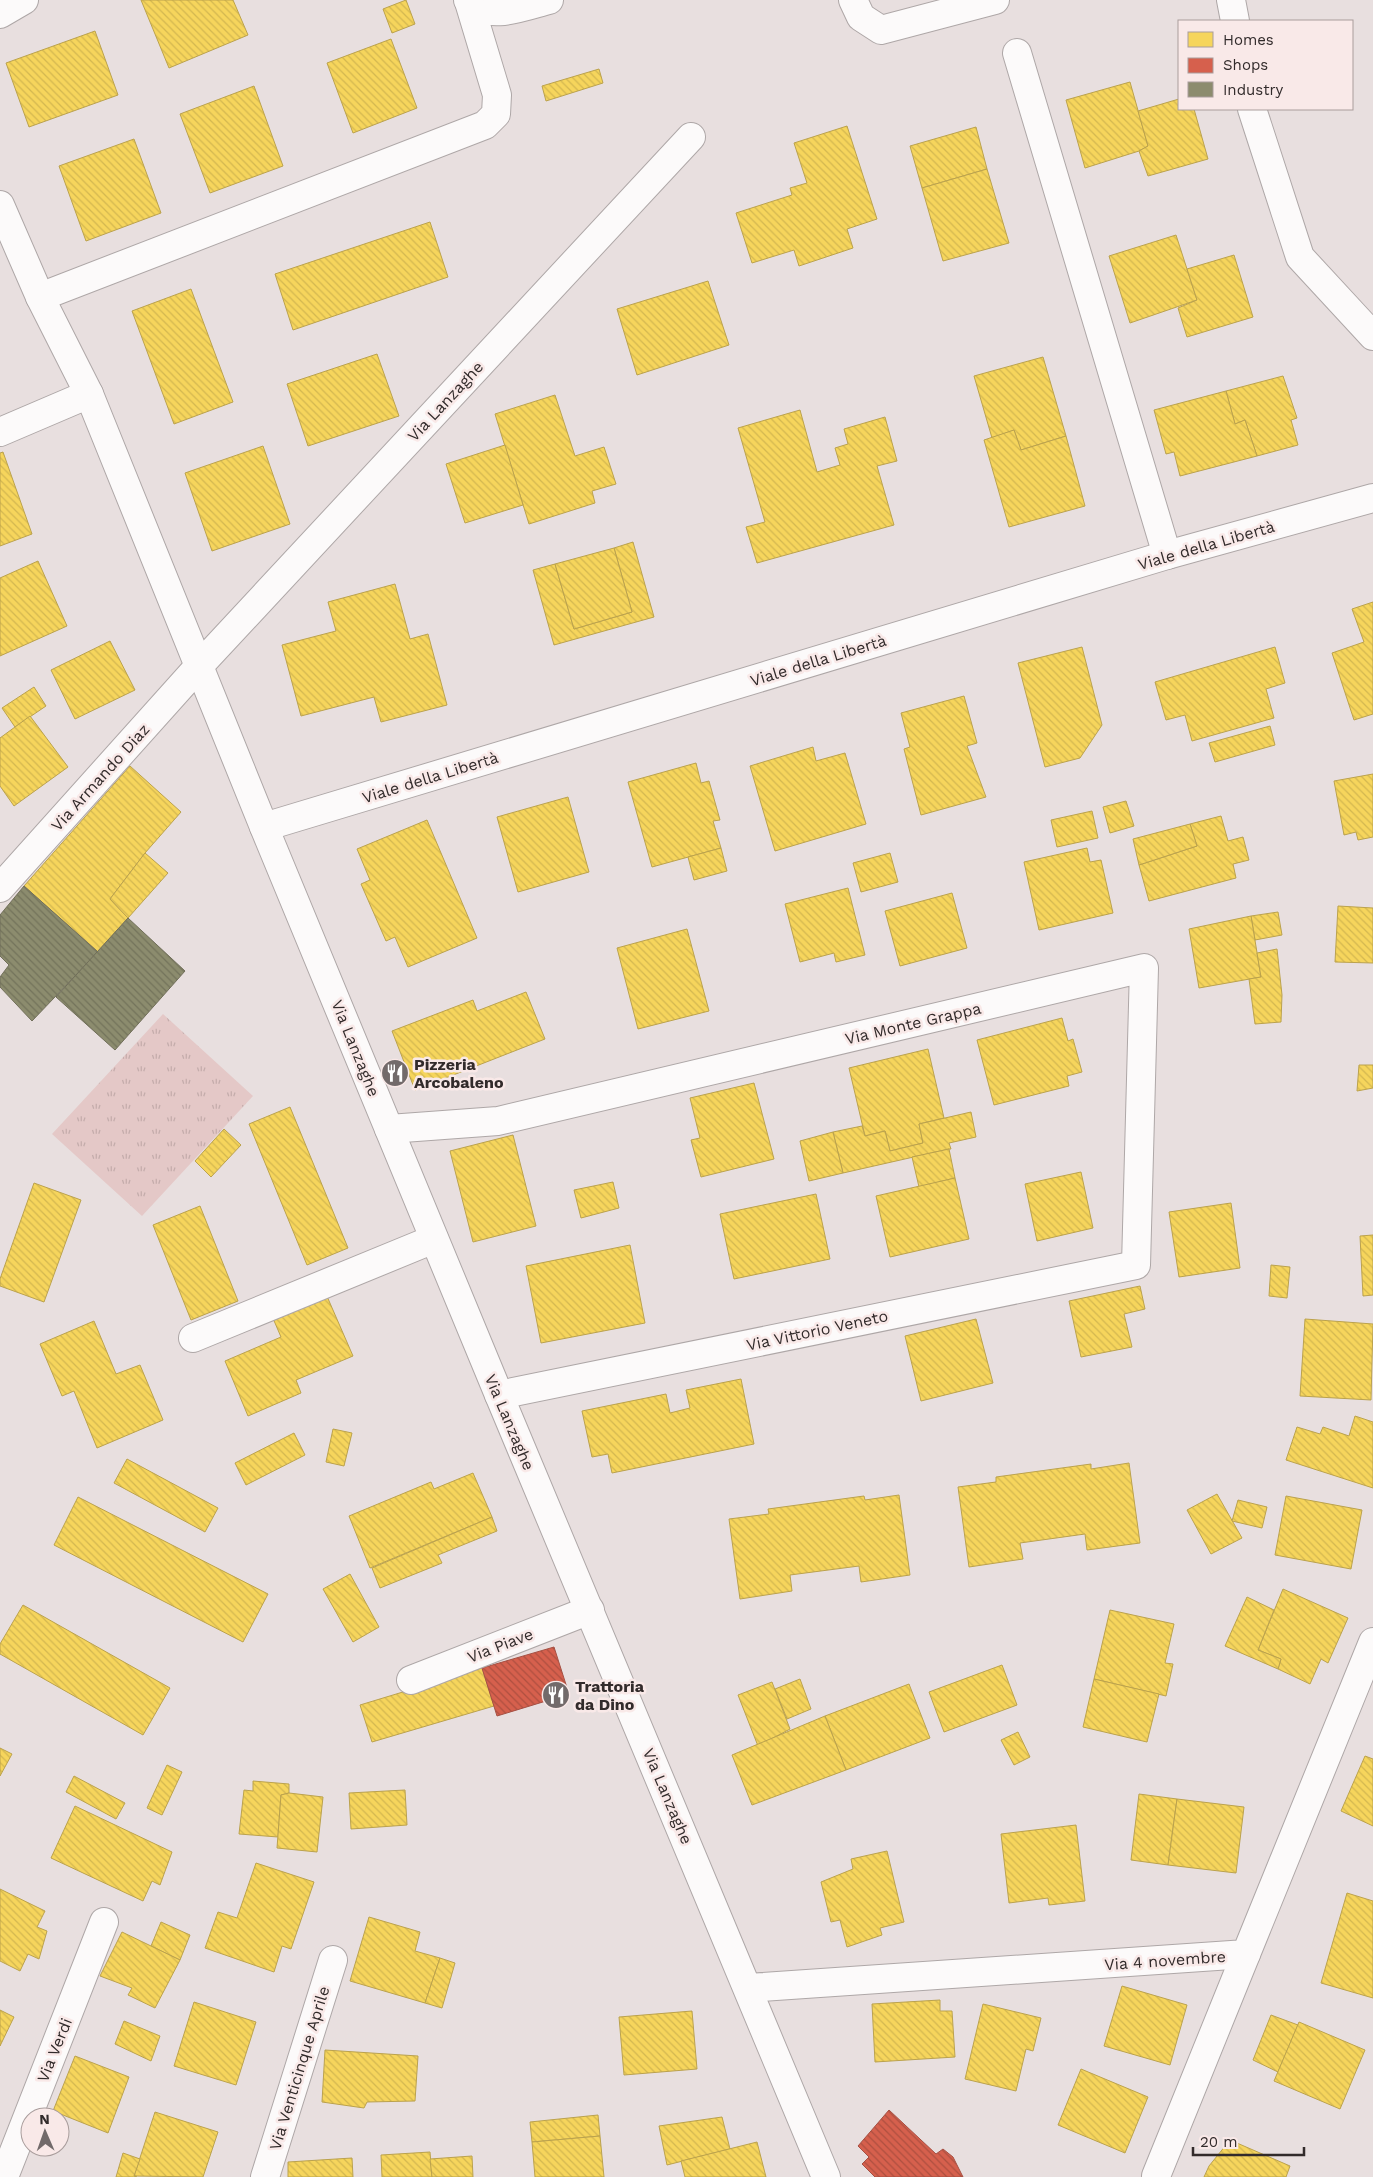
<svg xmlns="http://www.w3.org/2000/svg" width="1373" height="2177" font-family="'Work Sans',sans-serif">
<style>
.grass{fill:url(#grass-tufts)}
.homes{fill:url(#homes-back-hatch);stroke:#bba24d}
.shops{fill:url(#shops-back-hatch);stroke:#a55043}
.industry{fill:url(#industry-back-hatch);stroke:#716f5a}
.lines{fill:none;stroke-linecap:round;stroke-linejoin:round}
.minor-casing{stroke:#aea7a7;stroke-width:30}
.minor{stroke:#fcfafa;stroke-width:28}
.labels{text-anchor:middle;stroke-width:5;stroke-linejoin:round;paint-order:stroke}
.street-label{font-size:16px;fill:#322b2b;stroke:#f9e9e8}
.poi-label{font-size:16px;font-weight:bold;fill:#322b2b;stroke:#f9e9e8;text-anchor:start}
</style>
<defs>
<pattern id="grass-tufts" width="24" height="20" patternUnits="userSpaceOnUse" patternTransform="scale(1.25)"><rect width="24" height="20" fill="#e4c8c7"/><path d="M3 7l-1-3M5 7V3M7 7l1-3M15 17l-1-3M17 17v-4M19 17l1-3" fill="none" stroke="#c4acab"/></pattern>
<pattern id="homes-back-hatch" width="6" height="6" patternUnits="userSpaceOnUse" patternTransform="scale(1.25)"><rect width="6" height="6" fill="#f6d55c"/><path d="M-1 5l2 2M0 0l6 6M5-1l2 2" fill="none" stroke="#d3b750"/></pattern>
<pattern id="shops-back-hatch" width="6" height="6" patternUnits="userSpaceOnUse" patternTransform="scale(1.25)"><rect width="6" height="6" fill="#d6604d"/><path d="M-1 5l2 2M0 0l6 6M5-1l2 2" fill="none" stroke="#ae4f40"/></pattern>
<pattern id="industry-back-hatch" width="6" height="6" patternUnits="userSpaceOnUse" patternTransform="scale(1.25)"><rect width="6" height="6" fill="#8c8c6e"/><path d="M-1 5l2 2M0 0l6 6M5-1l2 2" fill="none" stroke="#73735b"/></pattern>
</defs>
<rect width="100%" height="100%" fill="#e8dfdf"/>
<path class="grass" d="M163 1014 253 1096 142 1216 52 1134Z"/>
<g class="homes">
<path d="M141 0H233L248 35 169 68Z"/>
<path d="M406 0 415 24 392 33 383 9Z"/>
<path d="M95 31 118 95 29 127 6 63Z"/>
<path d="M391 39 417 108 353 133 327 63Z"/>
<path d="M599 69 603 83 546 101 542 86Z"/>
<path d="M1130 82 1148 146 1139 151 1085 168 1066 100Z"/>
<path d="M254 86 283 166 210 193 180 114Z"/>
<path d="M1179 99V109H1194L1208 159 1148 176 1139 151 1148 146 1138 111Z"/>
<path d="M847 126 877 219 847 229 853 248 799 266 794 250 752 263 736 213 792 195 790 188 807 183 794 143Z"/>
<path d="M976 127 987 169 922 188 910 146Z"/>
<path d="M134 139 161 213 86 241 59 166Z"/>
<path d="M987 169 1009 243 943 261 922 188Z"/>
<path d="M430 222 448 277 293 330 275 274Z"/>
<path d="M1176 235 1197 300 1130 323 1109 256Z"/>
<path d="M1234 255 1253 317 1187 337 1178 308 1197 300 1187 269Z"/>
<path d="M708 281 729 345 637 375 617 309Z"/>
<path d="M191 289 233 402 174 424 132 311Z"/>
<path d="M377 354 399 416 308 446 287 384Z"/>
<path d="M1043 357 1066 436 1021 450 1014 430 992 438 974 376Z"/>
<path d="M1283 376 1297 418 1291 420 1298 445 1257 456 1245 420 1235 424 1226 391Z"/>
<path d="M1226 391 1235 424 1245 420 1257 456 1180 476 1174 452 1166 454 1154 410Z"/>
<path d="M555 395 575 456 604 447 616 484 592 491 595 503 529 524 495 414Z"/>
<path d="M800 410 817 472 840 465 835 448 848 444 844 429 885 417 897 461 877 466 894 525 757 563 746 527 765 522 738 428Z"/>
<path d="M1014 430 1021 450 1066 436 1085 506 1009 527 984 440Z"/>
<path d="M505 445 523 505 465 523 446 464Z"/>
<path d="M263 446 290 524 212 551 185 473Z"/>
<path d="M3 452 32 534 0 546V453Z"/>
<path d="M633 542 654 617 554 645 533 570 555 564 574 629 632 612 614 548Z"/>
<path d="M614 548 632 612 574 629 555 564Z"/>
<path d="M38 561 67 626 0 656V578Z"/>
<path d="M395 584 410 639 428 634 447 705 381 722 374 697 301 716 282 645 336 631 328 602Z"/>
<path d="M1373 602V714L1354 720 1332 653 1364 642 1352 609Z"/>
<path d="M110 641 135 690 75 719 51 670Z"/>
<path d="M1082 647 1102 725 1080 758 1045 767 1018 663Z"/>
<path d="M1275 647 1285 683 1266 689 1274 718 1192 741 1185 715 1166 720 1155 682Z"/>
<path d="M34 687 46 706 15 727 2 708Z"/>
<path d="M964 696 977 743 967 746 986 797 921 815 904 749 910 747 901 713Z"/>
<path d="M30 716 68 767 14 806 0 786V738Z"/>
<path d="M1270 726 1275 745 1215 762 1209 743Z"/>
<path d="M813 747 816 761 845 753 866 824 775 851 750 766Z"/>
<path d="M696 763 701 783 709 781 720 820 713 821 721 848 652 867 628 782Z"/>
<path d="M130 766 181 812 145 853 110 899 128 918 98 952 24 886Z"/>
<path d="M1373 774V837L1358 840 1356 832 1344 835 1334 781Z"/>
<path d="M568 797 589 872 518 892 497 817Z"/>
<path d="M1126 801 1134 826 1110 833 1103 807Z"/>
<path d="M1092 811 1098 838 1057 847 1051 820Z"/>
<path d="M1221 816 1228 841 1243 837 1249 860 1233 864 1236 878 1149 901 1139 865 1197 846 1190 824Z"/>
<path d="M427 820 477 938 408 967 395 937 386 941 361 884 370 880 357 849Z"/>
<path d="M1190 824 1197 846 1139 865 1133 839Z"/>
<path d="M721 848 727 871 694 880 688 857Z"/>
<path d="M1087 848 1090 862 1101 860 1113 913 1039 930 1024 862Z"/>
<path d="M145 853 168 873 128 918 110 899Z"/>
<path d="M890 853 898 882 861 892 853 863Z"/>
<path d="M848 888 865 955 836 962 834 953 800 962 785 904Z"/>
<path d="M952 893 967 948 900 966 885 911Z"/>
<path d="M1338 906 1373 908V963L1335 962Z"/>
<path d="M1278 912 1282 935 1255 940 1251 916Z"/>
<path d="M1251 916 1261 977 1199 988 1189 929Z"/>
<path d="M687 929 709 1011 638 1029 617 948Z"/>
<path d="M1277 949 1282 995 1281 1022 1255 1024 1249 979 1261 977 1257 953Z"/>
<path d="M526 992 545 1039 415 1090 392 1031 473 1000 477 1011Z"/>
<path d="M1062 1018 1068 1041 1073 1039 1082 1072 1067 1076 1069 1086 994 1105 977 1040Z"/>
<path d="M928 1049 944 1118 919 1124 923 1143 890 1151 885 1131 865 1136 849 1068Z"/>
<path d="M1359 1065H1373V1088L1357 1091Z"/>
<path d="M754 1083 774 1159 701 1177 691 1140 700 1138 690 1098Z"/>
<path d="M290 1107 348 1248 307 1265 249 1124Z"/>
<path d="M971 1112 976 1137 949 1143 951 1149H949L843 1173 833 1132 862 1126 865 1136 885 1131 890 1151 923 1143 919 1124Z"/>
<path d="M224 1129 241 1145 211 1177 195 1161Z"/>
<path d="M833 1132 843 1173 809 1181 800 1141Z"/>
<path d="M513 1135 536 1226 473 1242 450 1151Z"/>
<path d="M949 1149 955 1178 919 1187 912 1157Z"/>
<path d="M1081 1172 1093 1228 1037 1241 1025 1184Z"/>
<path d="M955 1178 969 1239 890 1257 876 1196Z"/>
<path d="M613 1182 619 1208 581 1218 574 1190Z"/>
<path d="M34 1183 81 1200 44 1302 0 1286V1279Z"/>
<path d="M816 1194 830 1259 734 1279 720 1214Z"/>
<path d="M1231 1203 1240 1268 1179 1277 1169 1212Z"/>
<path d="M200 1206 238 1301 191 1320 153 1225Z"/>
<path d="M1373 1235V1295L1363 1296 1360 1236Z"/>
<path d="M630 1245 645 1323 541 1343 526 1266Z"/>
<path d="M1271 1265 1290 1267 1287 1298 1269 1296Z"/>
<path d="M1140 1286 1145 1309 1124 1314 1132 1347 1081 1357 1069 1301Z"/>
<path d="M326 1294 353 1356 296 1380 301 1393 248 1416 225 1361 281 1337 272 1316Z"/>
<path d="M976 1319 993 1383 921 1401 905 1336Z"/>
<path d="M1305 1319 1373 1324 1371 1400 1300 1396Z"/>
<path d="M94 1321 116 1374 140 1365 163 1420 97 1448 74 1391 62 1396 40 1344Z"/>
<path d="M741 1379 754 1444 612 1473 608 1454 592 1457 582 1411 666 1394 670 1413 690 1408 686 1390Z"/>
<path d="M1355 1416 1373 1422V1488L1286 1460 1297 1427 1320 1434 1323 1427 1349 1436Z"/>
<path d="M333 1429 352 1433 344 1466 326 1462Z"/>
<path d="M294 1433 305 1455 246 1485 235 1463Z"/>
<path d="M127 1459 218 1508 205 1532 114 1483Z"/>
<path d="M1129 1463 1140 1543 1087 1550 1085 1534 1020 1543 1023 1559 969 1567 958 1487 996 1482V1477L1091 1464V1469Z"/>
<path d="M473 1473 492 1517 370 1568 349 1516 431 1482 434 1489Z"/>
<path d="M1217 1494 1242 1538 1211 1554 1187 1510Z"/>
<path d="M899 1495 910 1575 861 1582 859 1566 790 1575 792 1591 740 1599 729 1519 769 1514 768 1509 864 1496 865 1500Z"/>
<path d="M1286 1496 1362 1510 1351 1569 1275 1555Z"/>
<path d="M78 1497 268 1594 243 1642 54 1545Z"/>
<path d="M1238 1500 1267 1507 1262 1528 1232 1521Z"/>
<path d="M492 1517 497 1531 438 1555 442 1563 380 1588 372 1568Z"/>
<path d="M350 1574 379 1627 353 1642 323 1589Z"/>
<path d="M1283 1589 1348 1618 1328 1663 1321 1659 1310 1684 1278 1669 1281 1659 1258 1650Z"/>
<path d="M1247 1597 1274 1610 1258 1650 1281 1659 1278 1669 1225 1646Z"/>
<path d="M23 1605 170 1688 143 1735 0 1654V1644Z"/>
<path d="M1110 1610 1174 1624 1165 1663 1173 1664 1166 1696 1094 1679Z"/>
<path d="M1002 1665 1017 1705 944 1732 929 1692Z"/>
<path d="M482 1668 494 1706 372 1742 360 1705Z"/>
<path d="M800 1679 811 1709 787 1719 775 1689Z"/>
<path d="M1094 1679 1159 1694 1147 1742 1083 1727Z"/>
<path d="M772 1682 790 1729 758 1746 738 1695Z"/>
<path d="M909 1684 930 1738 846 1770 825 1716Z"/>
<path d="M825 1716 846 1770 752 1805 732 1755Z"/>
<path d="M1018 1732 1030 1757 1014 1765 1001 1740Z"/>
<path d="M0 1748 12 1754 0 1776Z"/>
<path d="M1365 1756 1373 1759V1826L1341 1811Z"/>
<path d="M167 1765 182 1772 162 1815 147 1808Z"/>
<path d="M74 1776 125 1803 116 1819 66 1792Z"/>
<path d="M253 1781 289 1784V1793L281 1795 278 1837 239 1834 244 1790 253 1791Z"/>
<path d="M405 1790 407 1825 351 1829 349 1793Z"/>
<path d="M289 1793 323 1797 317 1852 277 1848 281 1795Z"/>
<path d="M1139 1794 1177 1799 1168 1865 1131 1860Z"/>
<path d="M1177 1799 1244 1807 1236 1873 1168 1865Z"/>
<path d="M75 1806 172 1852 160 1885 152 1881 143 1901 51 1858Z"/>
<path d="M1076 1825 1085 1901 1049 1905 1048 1898 1009 1903 1001 1834Z"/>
<path d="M887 1851 904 1922 880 1928 882 1935 847 1947 840 1920 831 1922 821 1882 853 1869 851 1859Z"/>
<path d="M256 1863 314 1882 291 1949 282 1946 274 1972 205 1948 218 1912 237 1918Z"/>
<path d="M0 1889 45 1911 37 1927 47 1931 39 1959 28 1954 20 1971 0 1961Z"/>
<path d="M1347 1893 1373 1901V1998L1321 1983Z"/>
<path d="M369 1917 420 1932 415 1951 440 1958 425 2003 350 1981Z"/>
<path d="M161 1922 190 1935 180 1960 151 1946Z"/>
<path d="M122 1932 180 1960 155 2008 128 1995 132 1988 100 1976Z"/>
<path d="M440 1958 455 1963 442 2008 425 2003Z"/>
<path d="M1122 1986 1187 2005 1170 2065 1104 2046Z"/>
<path d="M940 2000V2011H952L955 2057 875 2062 872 2004Z"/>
<path d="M194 2002 256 2022 236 2085 174 2066Z"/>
<path d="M983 2004 1041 2018 1033 2051 1026 2049 1016 2091 965 2079Z"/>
<path d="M0 2010 14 2017 0 2046Z"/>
<path d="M692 2011 697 2069 624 2075 619 2017Z"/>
<path d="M1271 2015 1298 2025 1278 2072 1253 2060Z"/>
<path d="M124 2021 160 2036 151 2061 115 2044Z"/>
<path d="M1299 2022 1365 2050 1340 2109 1274 2081Z"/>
<path d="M325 2050 418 2056 415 2101 367 2102 364 2108 322 2102Z"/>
<path d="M75 2056 129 2077 108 2133 53 2111Z"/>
<path d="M1081 2069 1148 2097 1125 2153 1058 2125Z"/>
<path d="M155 2112 218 2132 203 2177 134 2176Z"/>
<path d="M598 2115 600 2136 532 2142 530 2122Z"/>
<path d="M722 2117 730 2149 667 2165 659 2126Z"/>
<path d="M600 2136 604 2177H535L532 2142Z"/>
<path d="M1230 2140 1290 2166 1286 2177H1204L1209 2166Z"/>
<path d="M757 2142 766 2177H685L681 2161Z"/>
<path d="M430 2152 432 2177H382L381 2155Z"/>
<path d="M123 2153 140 2159 134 2176 137 2177H116Z"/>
<path d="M472 2156 473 2177H432L430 2159Z"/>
<path d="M352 2158 353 2177H288V2162Z"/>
</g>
<g class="shops">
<path d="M554 1647 569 1694 497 1716 482 1668Z"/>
<path d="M889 2110 936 2154 943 2149 953 2157 963 2177H875L862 2164 869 2157 858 2146Z"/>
</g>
<g class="industry">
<path d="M24 886 98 952 32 1021 0 987V977L9 965 0 956V915Z"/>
<path d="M128 918 185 971 115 1050 56 997Z"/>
</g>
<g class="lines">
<g class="minor-casing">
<g id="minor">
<path d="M468 0C488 22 525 6 549 0"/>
<path d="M853 0 861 17 881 30 995 0"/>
<path d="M1231 0 1235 21"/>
<path d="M0 14 24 0"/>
<path d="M1017 53 1167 555"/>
<path d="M1252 109 1300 257 1373 336"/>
<path d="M0 205 40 297 89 394 264 827 499 1395 826 2177"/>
<path d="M40 297 485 125 496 114 497 95 469 2"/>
<path d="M0 432 89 394"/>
<path d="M264 827 1167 555 1373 498"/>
<path d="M0 888 199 666 691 137"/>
<path d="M389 1129 498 1121 1144 968 1136 1265 499 1395"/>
<path d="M193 1338 434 1239"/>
<path d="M411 1680 590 1610"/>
<path d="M748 1988 1246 1954 1373 1642"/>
<path d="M1156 2176 1246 1954"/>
<path d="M4 2177 104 1922"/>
<path d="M265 2177 333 1960"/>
</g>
</g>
<use href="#minor" class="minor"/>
</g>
<defs>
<g id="restaurant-disc" transform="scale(1.4375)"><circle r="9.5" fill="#726a6a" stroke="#f9e9e8"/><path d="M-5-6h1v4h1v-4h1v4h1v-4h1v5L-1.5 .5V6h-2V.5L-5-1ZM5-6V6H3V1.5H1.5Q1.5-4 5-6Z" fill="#fff"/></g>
</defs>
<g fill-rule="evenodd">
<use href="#restaurant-disc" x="395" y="1073"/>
<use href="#restaurant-disc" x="556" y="1695"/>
</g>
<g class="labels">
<g class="street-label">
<text transform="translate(445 401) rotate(-47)" y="6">Via Lanzaghe</text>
<text transform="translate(1206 545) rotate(-16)" y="6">Viale della Libertà</text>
<text transform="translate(818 660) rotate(-17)" y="6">Viale della Libertà</text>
<text transform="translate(100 777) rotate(-48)" y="6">Via Armando Diaz</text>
<text transform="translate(430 777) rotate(-17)" y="6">Viale della Libertà</text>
<text transform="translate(913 1023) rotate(-13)" y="6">Via Monte Grappa</text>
<text transform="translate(356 1048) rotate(68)" y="6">Via Lanzaghe</text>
<text transform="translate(817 1330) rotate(-12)" y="6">Via Vittorio Veneto</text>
<text transform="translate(510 1422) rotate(67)" y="6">Via Lanzaghe</text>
<text transform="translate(500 1645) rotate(-21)" y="6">Via Piave</text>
<text transform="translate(668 1796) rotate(67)" y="6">Via Lanzaghe</text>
<text transform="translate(1165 1960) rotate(-4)" y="6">Via 4 novembre</text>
<text transform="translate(54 2050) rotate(-68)" y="6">Via Verdi</text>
<text transform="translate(299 2068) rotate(-73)" y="6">Via Venticinque Aprile</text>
</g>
<g class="poi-label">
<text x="414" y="1070">Pizzeria<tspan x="414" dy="18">Arcobaleno</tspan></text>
<text x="575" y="1692">Trattoria<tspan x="575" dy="18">da Dino</tspan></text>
</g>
</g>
<rect x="1178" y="20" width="175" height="90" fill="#f9e9e8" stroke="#a99d9c"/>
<rect x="1188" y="32" width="25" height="15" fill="#f6d55c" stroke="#a99d9c"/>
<text x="1223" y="45" font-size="15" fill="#322b2b">Homes</text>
<rect x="1188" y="58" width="25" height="15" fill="#d6604d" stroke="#a99d9c"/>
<text x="1223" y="70" font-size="15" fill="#322b2b">Shops</text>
<rect x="1188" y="82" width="25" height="15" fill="#8c8c6e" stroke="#a99d9c"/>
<text x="1223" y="95" font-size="15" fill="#322b2b">Industry</text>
<g transform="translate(45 2132) rotate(358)"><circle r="24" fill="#f9e9e8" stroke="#a99d9c"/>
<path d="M0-4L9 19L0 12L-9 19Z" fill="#726a6a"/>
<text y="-8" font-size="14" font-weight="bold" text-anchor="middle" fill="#322b2b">N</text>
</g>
<path d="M1193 2147v8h111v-8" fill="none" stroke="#322b2b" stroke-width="2.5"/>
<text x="1200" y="2147" font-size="15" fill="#322b2b" stroke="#f9e9e8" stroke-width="4" paint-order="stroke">20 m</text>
</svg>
